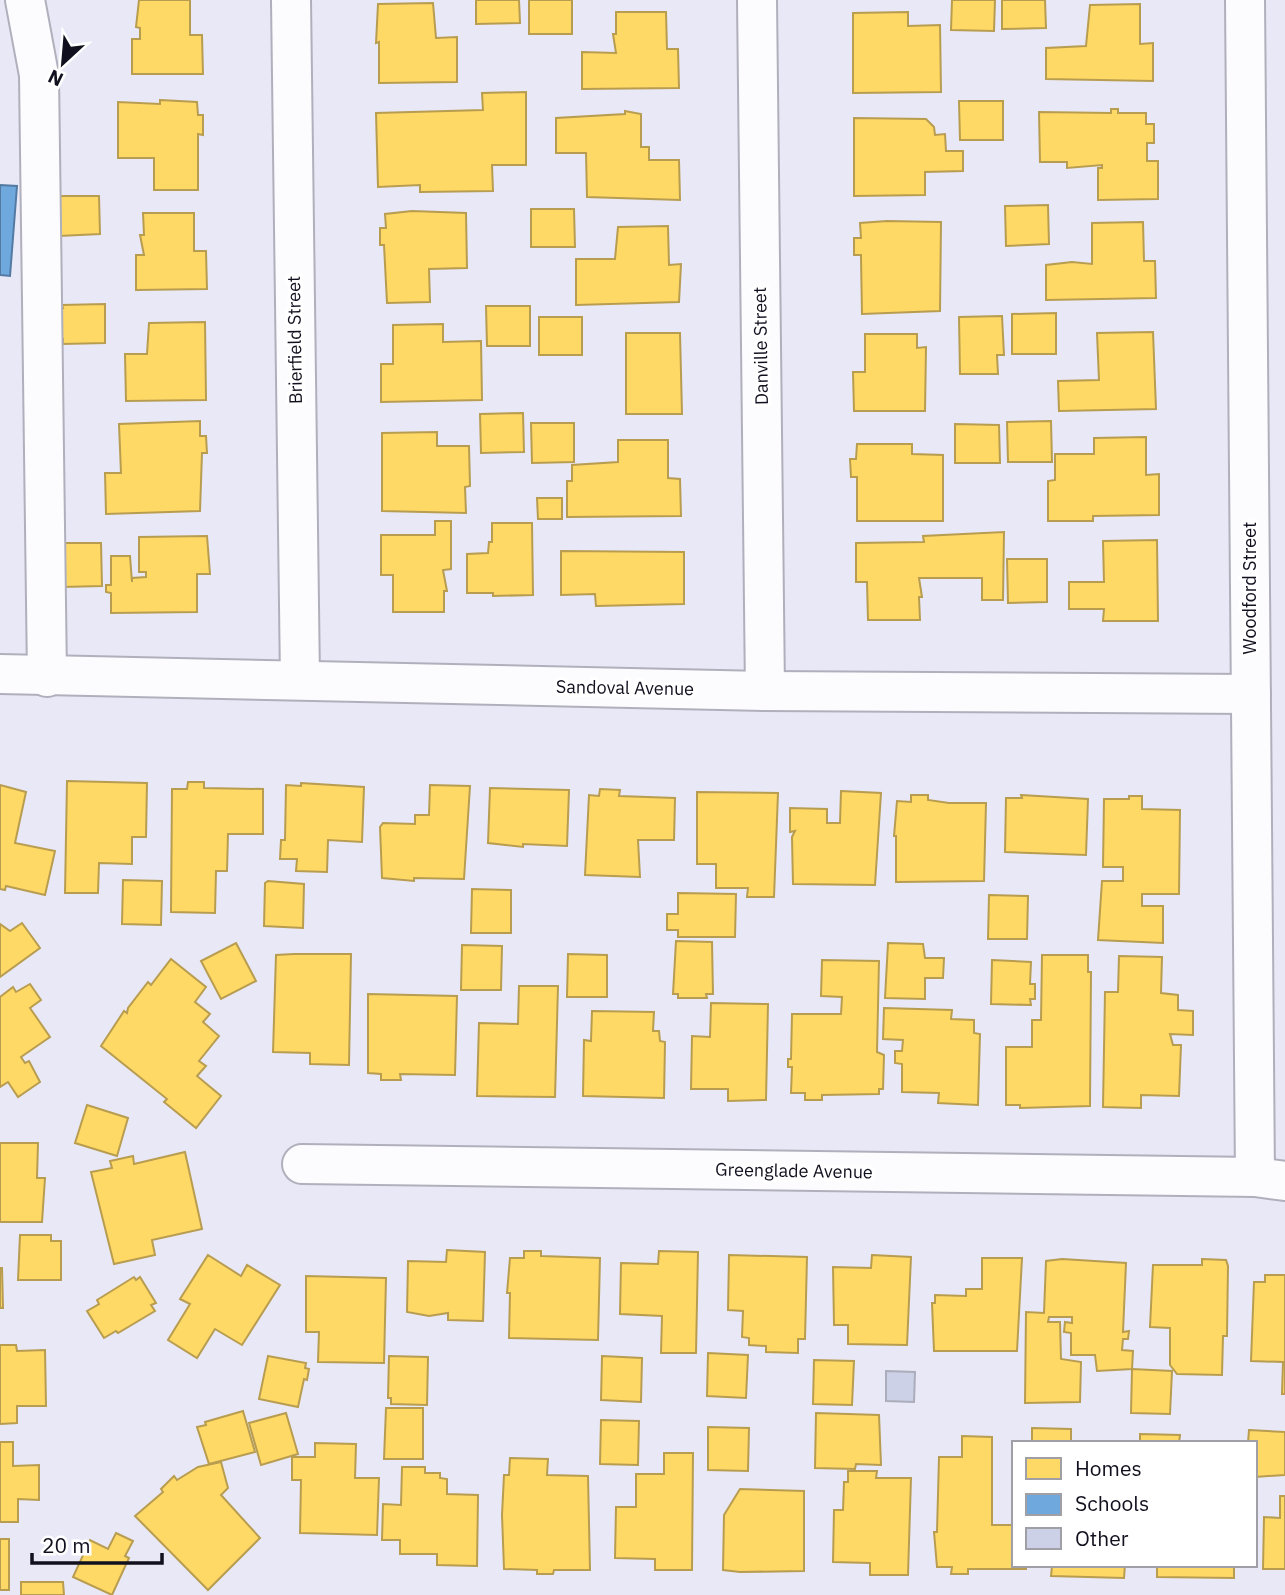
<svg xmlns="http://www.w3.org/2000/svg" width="1285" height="1595" font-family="'IBM Plex Sans',sans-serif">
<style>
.homes{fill:#ffd966;stroke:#b89d50;stroke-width:2}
.schools{fill:#6fa8dc;stroke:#537aa3;stroke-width:2}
.building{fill:#ccd1e7;stroke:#abadba;stroke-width:2}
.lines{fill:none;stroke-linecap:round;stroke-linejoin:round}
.minor-casing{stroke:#b0afbc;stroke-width:42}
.minor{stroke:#fcfcfe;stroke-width:38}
.labels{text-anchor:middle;stroke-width:7;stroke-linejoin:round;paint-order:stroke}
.street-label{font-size:18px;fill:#11101e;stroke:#fff}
</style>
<rect width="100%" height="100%" fill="#e9e8f6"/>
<g class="homes">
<path d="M139 0H190V35H202L203 74H132V39H140V28L136 27Z"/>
<path d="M476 0H519L520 23 476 24Z"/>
<rect x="529" y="0" width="43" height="34"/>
<path d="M952 0H995L994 31 951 30Z"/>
<path d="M1002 0H1045L1046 28 1002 29Z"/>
<path d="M433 3 436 38 457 37V82L379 83V42L376 43 378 4Z"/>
<path d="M1140 4V44L1153 43V81L1046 79V48L1086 46 1090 5Z"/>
<path d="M616 12H666L667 49H678L679 88 582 89V52L616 53 613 34H616Z"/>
<path d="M908 12V26L940 25 941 92 853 93V13Z"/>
<path d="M526 92V165H492L493 191 420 192V185L378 187 376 113 483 110 482 93Z"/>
<path d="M160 100 197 102 198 115H203V135L198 134V190H154V158H118V102L160 104Z"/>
<path d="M959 101H1003V140H960Z"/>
<path d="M1111 109H1118V113H1146V124H1154V143H1147V161H1158V199L1098 200V168H1102V165L1067 168V162H1040L1039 112 1111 113Z"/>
<path d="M625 111 641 114V147H649V160H679L680 200 587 197 586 153H556V118L625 114Z"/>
<path d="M854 118 926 119 934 127 935 135 945 134 946 151H963V171L925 172V195L854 196Z"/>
<path d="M58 196H99L100 234 59 236Z"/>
<path d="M1048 205 1049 244 1006 246 1005 206Z"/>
<path d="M531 209H574L575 247H531Z"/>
<path d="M412 211 466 213 467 268 429 269 430 302 387 303 384 245H380V228H386L385 214Z"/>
<path d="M143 213H194V251H206L207 289 136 290V255H144L140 235H144Z"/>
<path d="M887 221 941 222 940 311 862 314 861 258V255H854V238H861L860 223Z"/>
<path d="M1143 222 1144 261H1155L1156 298 1046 300V265L1072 262 1092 264V223Z"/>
<path d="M668 226 669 265 681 264 679 302 576 305V259H615L618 227Z"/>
<path d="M105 304V343L63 344V339H52V309L63 308 62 305Z"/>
<path d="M486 306H530V346H487Z"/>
<path d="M1056 313V354H1012V314Z"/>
<path d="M1002 316 1004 355H997L998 374H960L959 317Z"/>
<rect x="539" y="317" width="43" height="38"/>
<path d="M205 322 206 400 126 401 125 354H147L149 323Z"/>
<path d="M443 324V342L481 341 482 400 381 402V364H393V325Z"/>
<path d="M1153 332 1156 409 1059 411 1058 381 1099 380 1097 333Z"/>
<path d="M626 333H680L682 414H626Z"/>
<path d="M865 334H917V348L926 347 925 411H854L853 372H865Z"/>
<path d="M523 413 524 452 481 453 480 414Z"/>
<path d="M200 421V436H206L207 453H202L200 511 106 514 105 473H121L119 424Z"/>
<path d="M1051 421 1052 462H1008L1007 422Z"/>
<path d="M531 423H574V462L532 463Z"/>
<path d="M955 424 999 425 1000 463H955Z"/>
<path d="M437 432V446H469L470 486 465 487 466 513 382 511V433Z"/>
<path d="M1146 437V475L1159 474V515L1093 516V521H1048V481L1055 480V454H1094V438Z"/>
<path d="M618 440H668V478L680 479 681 516 567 517V481H572V465L618 462Z"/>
<path d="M857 444H912V454L943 455V521H857V477H851L850 459H856Z"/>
<path d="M537 498H562V519H538Z"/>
<path d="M435 521H451V569L443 570 447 591H444V612H393V575H381V535H435Z"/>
<path d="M492 523H532L533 595 493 596V593H467V554L488 553 489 542H492Z"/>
<path d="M1004 532 1003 600H982V578H919L922 597H919L920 620H868L867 582H856V543L924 542 923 536Z"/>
<path d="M207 536 210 574H197V612L111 613V593L106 592V585H111V556H130L132 582V578L146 577V572H139V537Z"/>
<path d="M1157 540 1158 621H1103L1104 609H1069V582H1104L1103 541Z"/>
<path d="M62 543H101L102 586 62 587Z"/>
<path d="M561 551 684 552V604L596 606 595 594 561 595Z"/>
<path d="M1007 559H1047V602L1008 603Z"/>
<path d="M67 781 147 783 146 837H132V864L99 863 98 893H65Z"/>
<path d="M188 782H204V788L263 789V834H228L227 871H216L215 913 171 912 172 789H187Z"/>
<path d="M301 783 364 787 362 842 328 840 327 872 296 871 297 859H280L281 840H285L286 785 301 786Z"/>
<path d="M0 785 26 792 15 843 55 851 45 895 6 886 5 890 0 889Z"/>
<path d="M430 785 470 786 464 879 414 878V881L382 878 380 827 383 823 415 824V815H429Z"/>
<path d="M490 788 569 790 567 846 523 844V847L488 843Z"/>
<path d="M600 789 620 790 619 796 675 798 674 840H638L640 877 585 875 589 795 599 796Z"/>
<path d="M841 791 881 793 875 885 793 884 792 837 795 831 790 832V808L827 809V823H840Z"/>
<path d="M697 792 778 793 774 897H747L748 888H716V864H697Z"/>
<path d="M911 795H928V800L949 803H986L984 881 896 882V836H894L897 801 911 802Z"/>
<path d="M1021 795 1088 799 1086 855 1005 852 1006 798H1022Z"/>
<path d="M1129 796H1142V809L1180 810 1179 894H1142V906H1163V943L1098 940 1102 881H1123V867H1103L1104 799H1129Z"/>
<path d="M123 880 162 881 161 925 122 924Z"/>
<path d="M268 881 304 884 303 928 264 926 265 883Z"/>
<path d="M472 889 511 890V933H471Z"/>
<path d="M678 893 736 894 735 937H678V930H667V914H678Z"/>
<path d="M989 895 1028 896 1027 939H988Z"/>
<path d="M22 923 40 948 0 977V924L10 931Z"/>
<path d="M676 941 712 942 713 994H706L707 998H678V994H673Z"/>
<path d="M236 943 256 981 221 999 201 961Z"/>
<path d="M888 943 923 944 925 958H944L943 978H925V999L885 998Z"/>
<path d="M462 945 502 946 501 990H461Z"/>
<path d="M294 954H351L349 1065 310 1064V1053L273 1052 276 955Z"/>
<path d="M568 954 607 955V997H567Z"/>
<path d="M1042 955H1088V972H1091L1090 1106 1020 1108V1105H1006V1047H1032V1020H1041Z"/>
<path d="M1119 956 1162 957 1161 993 1178 995V1010L1193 1011V1035L1170 1034 1173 1045H1181L1179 1096 1141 1095V1108L1103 1107 1105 992H1118Z"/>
<path d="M171 959 206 987 195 1002 210 1014 203 1022 219 1036 199 1061 206 1066 197 1076 221 1096 196 1128 164 1102 167 1099 101 1046 124 1011 127 1013 128 1008 148 982 151 985Z"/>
<path d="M822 960 879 961 877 1052 884 1055 883 1089H879V1094L822 1095V1100H805V1093H791L792 1067H788V1059H791L792 1014H841L842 997 821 996Z"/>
<path d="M992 960 1031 962 1030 984H1035V999H1030L1031 1005 991 1004Z"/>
<path d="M30 984 41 1000 30 1008 50 1037 21 1057 25 1063 29 1061 40 1082 18 1097 8 1082 0 1087V997L13 987 16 992Z"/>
<path d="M519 986H558L555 1097 477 1096 479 1023 518 1024Z"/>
<path d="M368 994 457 996 455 1075 400 1074 401 1080H381V1074L368 1073Z"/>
<path d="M711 1003 768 1004 766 1100 728 1101V1089H691L692 1036 710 1037Z"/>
<path d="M884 1008 952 1010 951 1019 974 1020V1033L980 1034 978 1105 938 1103 939 1093 902 1092V1064L895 1063V1051H902L903 1040 883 1039Z"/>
<path d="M592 1011 654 1012 653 1031H659L660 1041 665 1042 664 1098 583 1096 584 1040 591 1041Z"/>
<path d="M87 1105 128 1118 117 1156 75 1143Z"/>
<path d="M0 1143H38L37 1178H45L42 1222H0Z"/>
<path d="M185 1152 202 1229 152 1240 155 1255 114 1264 91 1172 112 1168 110 1161 133 1156 134 1164Z"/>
<path d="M20 1235H51V1241H61V1280H18Z"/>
<path d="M447 1250 485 1252 483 1321 448 1320V1313L429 1316 407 1312 408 1261 446 1262Z"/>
<path d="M524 1251H541V1256L600 1258 598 1340 509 1338 510 1293H507L510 1258H524Z"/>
<path d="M659 1251 698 1252 696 1353H661L662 1316 620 1314 621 1263 658 1264Z"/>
<path d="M208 1255 241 1276 247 1265 280 1285 242 1345 215 1329 197 1358 168 1340 190 1304 180 1299Z"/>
<path d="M729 1255 807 1257 805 1339H798V1353L766 1352V1346L749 1345V1338L742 1337 743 1311 728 1310Z"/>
<path d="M872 1255 911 1257 907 1345 848 1344V1325H834L833 1267 871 1268Z"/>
<path d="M982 1258H1022L1017 1351H934L932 1303H935V1295L966 1296V1289H982Z"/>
<path d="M1062 1259 1126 1263 1123 1332 1129 1331 1128 1339H1123L1122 1350 1133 1351 1132 1369 1097 1371 1095 1355H1071V1333L1064 1332 1065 1322 1072 1323V1317H1049L1048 1322H1060L1061 1359 1081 1362 1080 1402 1025 1403 1026 1312 1044 1313 1046 1261Z"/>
<path d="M1202 1259 1226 1260 1228 1266 1227 1336H1223L1222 1375 1177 1374 1170 1365V1328L1150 1327 1153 1265H1202Z"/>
<path d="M0 1268H2L3 1308H0Z"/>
<path d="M1265 1275H1285V1394H1282L1283 1362 1251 1361 1254 1282H1265Z"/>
<path d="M306 1276 386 1278 384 1363 318 1362 319 1332H306Z"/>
<path d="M134 1277 136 1280 140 1277 156 1303 151 1305 155 1311 118 1333 116 1331 104 1338 87 1311 99 1304 97 1300Z"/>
<path d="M0 1345H16L17 1351 45 1350 46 1406H17V1423L0 1424Z"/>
<path d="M708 1353 748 1355 746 1398 707 1396Z"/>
<path d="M268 1356 306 1363 305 1368 309 1369 307 1380 304 1379 298 1407 259 1399Z"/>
<path d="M389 1356 428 1357 427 1405 391 1404V1398H388Z"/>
<path d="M602 1356 642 1358 641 1402 601 1400Z"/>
<path d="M814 1360 854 1361 852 1405 813 1404Z"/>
<path d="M1132 1369 1172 1371 1170 1414 1131 1413Z"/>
<path d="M386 1408H423V1459H384Z"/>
<path d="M243 1411 255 1452 209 1464 197 1427 206 1425 205 1422Z"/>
<path d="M286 1413 298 1454 261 1465 249 1423Z"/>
<path d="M816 1413 879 1415 881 1465 856 1464 855 1469 815 1468Z"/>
<path d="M601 1420 639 1421 638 1465 600 1464Z"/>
<path d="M708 1427 749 1428 748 1471 708 1470Z"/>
<path d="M1032 1428 1071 1429V1443H1032Z"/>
<path d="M1249 1430 1285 1432V1475L1255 1477V1443H1248Z"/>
<path d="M1140 1434 1180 1435 1179 1443H1140Z"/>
<path d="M962 1436 992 1437V1525H1014V1565H1026V1569H968V1574H951L952 1567H937L934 1532H937L939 1457H962Z"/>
<path d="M0 1442H13V1466L39 1465V1500L18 1499V1522H0Z"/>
<path d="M315 1443 356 1444 355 1478H379L377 1535 300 1533 301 1480H292V1457H315Z"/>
<path d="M664 1453H693L692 1570H655V1559L615 1558 616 1507H636V1474H664Z"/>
<path d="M510 1458 548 1459 547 1475 588 1476 590 1570H554L553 1574H537V1570L504 1569 502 1515 504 1475H509Z"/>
<path d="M221 1462 228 1488 221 1495 260 1538 208 1590 135 1516 163 1492 161 1489 174 1476 177 1480 198 1467Z"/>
<path d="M402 1467H425V1473H440V1478L447 1479V1494L478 1495 477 1566 437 1565V1554H400V1540H382L383 1504 401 1505Z"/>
<path d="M848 1471H877L876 1478H911L908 1575H870V1563L833 1562 834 1510H843L844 1482H848Z"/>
<path d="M740 1489 804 1491V1571L740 1572 723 1570 724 1515Z"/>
<path d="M1280 1496H1285V1569H1263L1264 1517 1280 1518Z"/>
<path d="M116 1533 133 1541 125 1556 129 1558 112 1595 73 1577 90 1540 108 1549Z"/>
<rect x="0" y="1539" width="9" height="51"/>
<path d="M1047 1565H1125L1124 1578 1051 1576 1052 1566Z"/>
<path d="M1157 1565H1234V1578L1157 1577Z"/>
<path d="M21 1582H63L64 1595H21Z"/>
</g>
<path class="schools" d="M0 185 17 186 10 276 0 275Z"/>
<path class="building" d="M886 1371 915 1372 914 1402 886 1401Z"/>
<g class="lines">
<g class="minor-casing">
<g id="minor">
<path d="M25 0 39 75 47 677"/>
<path d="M291 0 300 680"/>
<path d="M757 0 765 691"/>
<path d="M1245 0 1255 1177"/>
<path d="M0 674 765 691 1251 694"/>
<path d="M302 1164 1255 1177 1285 1181"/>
</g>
</g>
<use href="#minor" class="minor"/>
</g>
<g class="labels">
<g class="street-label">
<text transform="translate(295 340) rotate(-91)" y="6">Brierfield Street</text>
<text transform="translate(761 346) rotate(-91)" y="6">Danville Street</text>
<text transform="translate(1250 588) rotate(-90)" y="6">Woodford Street</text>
<text transform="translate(625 688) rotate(1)" y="6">Sandoval Avenue</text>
<text transform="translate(794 1171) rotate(1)" y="6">Greenglade Avenue</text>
</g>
</g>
<rect x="1012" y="1441" width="245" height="126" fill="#ffffff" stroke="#a09fa5" stroke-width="2"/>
<rect x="1026" y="1458" width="35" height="21" fill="#ffd966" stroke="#a09fa5" stroke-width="2"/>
<text x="1075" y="1476" font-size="21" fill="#11101e">Homes</text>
<rect x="1026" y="1494" width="35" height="21" fill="#6fa8dc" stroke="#a09fa5" stroke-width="2"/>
<text x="1075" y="1511" font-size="21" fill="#11101e">Schools</text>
<rect x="1026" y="1528" width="35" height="21" fill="#ccd1e7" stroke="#a09fa5" stroke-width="2"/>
<text x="1075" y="1546" font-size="21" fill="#11101e">Other</text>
<g transform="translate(63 63) rotate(206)" stroke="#ffffff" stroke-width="5" paint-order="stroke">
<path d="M0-5L12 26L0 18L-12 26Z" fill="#11101e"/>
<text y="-10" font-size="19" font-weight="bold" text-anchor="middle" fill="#11101e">N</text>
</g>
<path d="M32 1553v10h130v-10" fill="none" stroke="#11101e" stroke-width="3.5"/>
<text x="42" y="1553" font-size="21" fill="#11101e" stroke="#ffffff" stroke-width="5" paint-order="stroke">20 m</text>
</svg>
